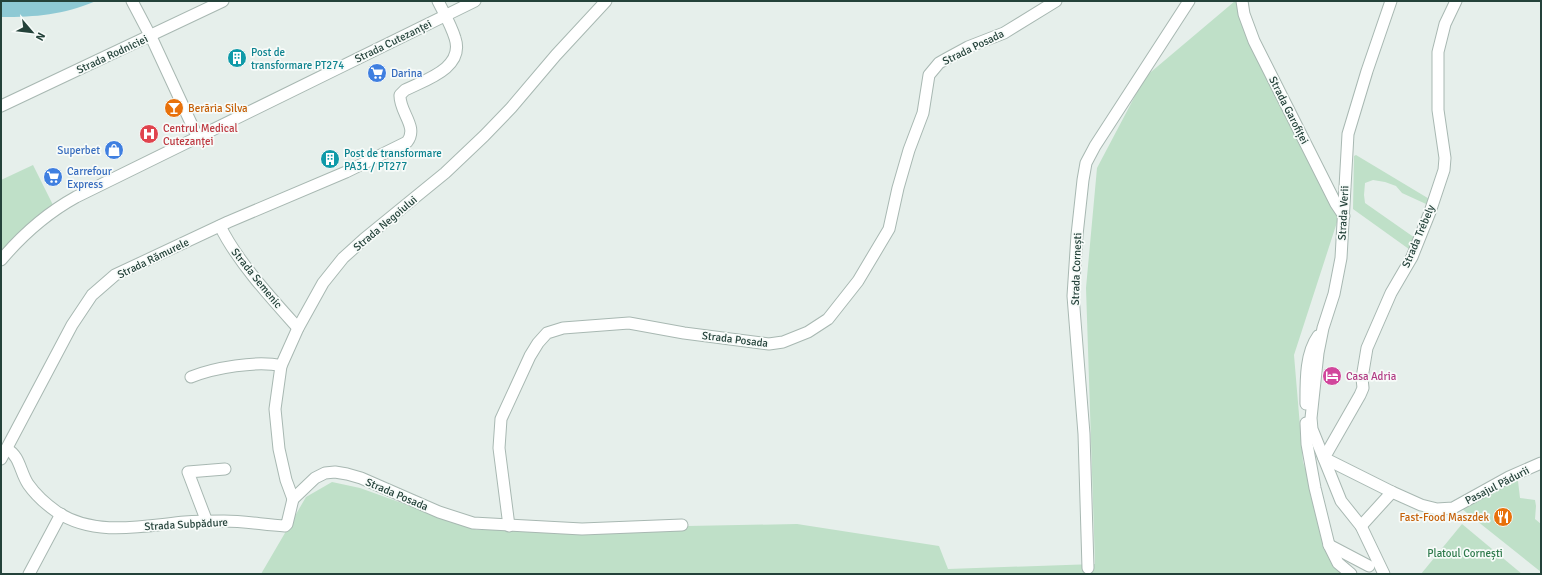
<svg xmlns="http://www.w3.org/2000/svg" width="1542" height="575" font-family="Signika,sans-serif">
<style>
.green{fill:#bfe0c8}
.water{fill:#8ec9d4}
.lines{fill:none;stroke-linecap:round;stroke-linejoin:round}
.minor-casing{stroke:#a8b8b2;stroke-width:13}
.minor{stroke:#fff;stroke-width:11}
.labels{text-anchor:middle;stroke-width:3.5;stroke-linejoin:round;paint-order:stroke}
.street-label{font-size:11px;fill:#24423a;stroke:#f7fbf9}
.culture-label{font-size:11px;fill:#0d838f;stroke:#f7fbf9;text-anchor:start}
.shop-label{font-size:11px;fill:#366cbe;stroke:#f7fbf9;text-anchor:start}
.food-label{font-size:11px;fill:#c56008;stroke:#f7fbf9;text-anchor:start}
.health-label{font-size:11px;fill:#be3a42;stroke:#f7fbf9;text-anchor:start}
.hotel-label{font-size:11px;fill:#b23c85;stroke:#f7fbf9;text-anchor:start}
.park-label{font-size:11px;fill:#2d7a4b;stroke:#f7fbf9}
</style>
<rect width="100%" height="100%" fill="#e6efeb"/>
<g class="green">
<path d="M1235 1H1236L1340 213 1294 355 1303 462 1341 574H261L306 497 332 482 360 488 477 530 797 524 939 546 948 569 1095 564 1086 288 1097 168 1145 77Z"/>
<path d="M1356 155 1431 200 1426 204 1402 193 1396 186 1385 182 1373 180 1365 183 1364 195 1365 203 1415 238 1413 252 1353 209 1354 156Z"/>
<path d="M33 165 55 209 1 260V180Z"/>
<path d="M1518 481 1520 498 1535 500 1536 506 1535 519 1541 524V572L1462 509 1463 505 1508 482Z"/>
<path d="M1462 524 1522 574H1421Z"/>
</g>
<path class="water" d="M34 1H96C62 15 37 17 1 17V2Z"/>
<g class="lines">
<g class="minor-casing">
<g id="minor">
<path d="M132 1 153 41 197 136"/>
<path d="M1242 1 1244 14 1254 41 1336 204 1344 216"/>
<path d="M1 106 223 1"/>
<path d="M220 226C237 261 271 298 298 328"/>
<path d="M1 260C23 234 47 213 76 197L475 1"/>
<path d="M191 377C213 368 258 360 281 366"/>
<path d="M1306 404C1306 382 1305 354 1318 336"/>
<path d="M1306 423 1307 444 1315 488 1329 545 1338 563 1351 574"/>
<path d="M7 449C20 456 20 472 28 484 35 494 47 505 57 512 94 537 143 526 185 522 198 521 211 521 224 521 245 521 265 525 285 526L287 524 293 499"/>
<path d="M1324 458 1360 395 1363 388 1362 378 1367 348 1391 293 1412 257 1430 212 1444 170 1445 158 1438 110V52L1445 24 1456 1"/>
<path d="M1324 458 1392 492 1421 505 1437 509 1453 508 1509 477 1541 463"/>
<path d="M1 459 72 325 92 295 115 275 228 222 346 172 407 142C419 127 399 112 400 95L405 90C425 80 465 68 455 38 451 25 444 13 438 1"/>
<path d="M293 499 286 480 279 449 275 409 281 366 298 328 323 283 343 258 364 239 445 173 484 136 511 108 556 55 606 1"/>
<path d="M293 499 315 478 325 473 335 472 347 474 361 478 439 512 473 523 582 529 682 525"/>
<path d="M207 522 188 472 225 469"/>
<path d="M509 526 499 448 501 419 530 356 538 343 547 333 563 328 629 323 684 333 769 344 783 342 808 332 828 319 858 281 889 229 898 188 909 150 923 113 929 75 939 63 946 59 968 47 1004 33 1056 1"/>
<path d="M1361 526 1392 492"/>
<path d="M1329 545 1369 566"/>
<path d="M1088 568 1084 434 1073 296 1077 235 1083 180 1086 163 1095 146 1189 1"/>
<path d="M29 574 61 514"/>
<path d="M1384 574 1361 526 1341 501 1312 429 1311 418 1318 353 1323 328 1334 294 1341 258 1348 134 1367 71 1391 1"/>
</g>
</g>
<use href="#minor" class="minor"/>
</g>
<defs>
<g id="building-disc" transform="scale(1)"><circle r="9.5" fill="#0f9aa8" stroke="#f7fbf9"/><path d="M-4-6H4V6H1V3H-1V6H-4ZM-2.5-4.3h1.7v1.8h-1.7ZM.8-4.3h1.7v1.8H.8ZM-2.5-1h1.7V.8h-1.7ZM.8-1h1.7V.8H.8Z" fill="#fff"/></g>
<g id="supermarket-disc" transform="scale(1)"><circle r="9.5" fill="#3f7fe0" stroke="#f7fbf9"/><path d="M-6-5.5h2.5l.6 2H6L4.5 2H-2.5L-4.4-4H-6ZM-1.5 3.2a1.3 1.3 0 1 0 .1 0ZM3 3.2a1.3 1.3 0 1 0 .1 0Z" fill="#fff"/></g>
<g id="bar-disc" transform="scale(1)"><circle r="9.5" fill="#e8710a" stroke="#f7fbf9"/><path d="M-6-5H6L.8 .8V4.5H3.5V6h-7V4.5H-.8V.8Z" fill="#fff"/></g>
<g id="hospital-disc" transform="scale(1)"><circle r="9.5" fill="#e0444e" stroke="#f7fbf9"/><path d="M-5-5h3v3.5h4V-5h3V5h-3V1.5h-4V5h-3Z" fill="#fff"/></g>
<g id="shop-disc" transform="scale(1)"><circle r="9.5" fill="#3f7fe0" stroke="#f7fbf9"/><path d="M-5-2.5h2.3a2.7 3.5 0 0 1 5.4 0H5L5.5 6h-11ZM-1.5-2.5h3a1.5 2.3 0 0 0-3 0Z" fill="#fff"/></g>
<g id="hotel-disc" transform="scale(1)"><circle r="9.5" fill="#d1479c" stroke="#f7fbf9"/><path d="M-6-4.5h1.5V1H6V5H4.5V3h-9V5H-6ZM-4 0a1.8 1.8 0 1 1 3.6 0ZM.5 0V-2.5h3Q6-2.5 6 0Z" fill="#fff"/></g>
<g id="restaurant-disc" transform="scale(1)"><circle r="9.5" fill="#e8710a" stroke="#f7fbf9"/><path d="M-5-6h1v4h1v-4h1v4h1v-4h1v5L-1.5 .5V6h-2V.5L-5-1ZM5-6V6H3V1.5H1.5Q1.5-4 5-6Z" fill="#fff"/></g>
</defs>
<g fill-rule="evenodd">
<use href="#building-disc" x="237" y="58"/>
<use href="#supermarket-disc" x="377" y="73"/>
<use href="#bar-disc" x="174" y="108"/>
<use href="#hospital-disc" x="149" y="134"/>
<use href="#shop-disc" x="114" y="150"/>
<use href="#building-disc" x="330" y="159"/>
<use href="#supermarket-disc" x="53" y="177"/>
<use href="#hotel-disc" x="1332" y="376"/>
<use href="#restaurant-disc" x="1503" y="517"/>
</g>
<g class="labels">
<g class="street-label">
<text transform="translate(393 41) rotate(-26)" y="4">Strada Cutezanței</text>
<text transform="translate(973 47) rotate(-26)" y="4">Strada Posada</text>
<text transform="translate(112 54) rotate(-25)" y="4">Strada Rodniciei</text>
<text transform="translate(1289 110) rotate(63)" y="4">Strada Garofiței</text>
<text transform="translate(1343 213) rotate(-87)" y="4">Strada Verii</text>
<text transform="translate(385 223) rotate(-40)" y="4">Strada Negoiului</text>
<text transform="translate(1418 236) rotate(-67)" y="4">Strada Trébely</text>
<text transform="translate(153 258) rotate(-26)" y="4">Strada Rămurele</text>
<text transform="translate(1076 269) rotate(-88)" y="4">Strada Cornești</text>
<text transform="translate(257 278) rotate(51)" y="4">Strada Semenic</text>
<text transform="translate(735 339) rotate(7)" y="4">Strada Posada</text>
<text transform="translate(1497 485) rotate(-27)" y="4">Pasajul Pădurii</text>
<text transform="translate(397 494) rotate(23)" y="4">Strada Posada</text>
<text transform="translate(186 524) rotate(-3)" y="4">Strada Subpădure</text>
</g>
<g class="culture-label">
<text x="251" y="56">Post de<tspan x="251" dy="13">transformare PT274</tspan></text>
<text x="344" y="157">Post de transformare<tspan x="344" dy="13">PA31 / PT277</tspan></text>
</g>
<g class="shop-label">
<text x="391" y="77">Darina</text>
<text x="100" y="154" text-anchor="end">Superbet</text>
<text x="67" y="175">Carrefour<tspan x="67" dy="13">Express</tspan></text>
</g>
<g class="food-label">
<text x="188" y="112">Berăria Silva</text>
<text x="1489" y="521" text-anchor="end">Fast-Food Maszdek</text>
</g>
<g class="health-label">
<text x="163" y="132">Centrul Medical<tspan x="163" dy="13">Cutezanței</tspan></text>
</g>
<g class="hotel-label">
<text x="1346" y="380">Casa Adria</text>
</g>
<g class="park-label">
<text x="1465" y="557">Platoul Cornești</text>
</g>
</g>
<rect width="1542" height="575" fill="none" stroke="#24423a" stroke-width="4"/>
<g transform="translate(32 32) rotate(118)" stroke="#f7fbf9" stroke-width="3" paint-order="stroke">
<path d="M0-3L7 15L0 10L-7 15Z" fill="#24423a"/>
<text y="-6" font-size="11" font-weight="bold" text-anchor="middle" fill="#24423a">N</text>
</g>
</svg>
